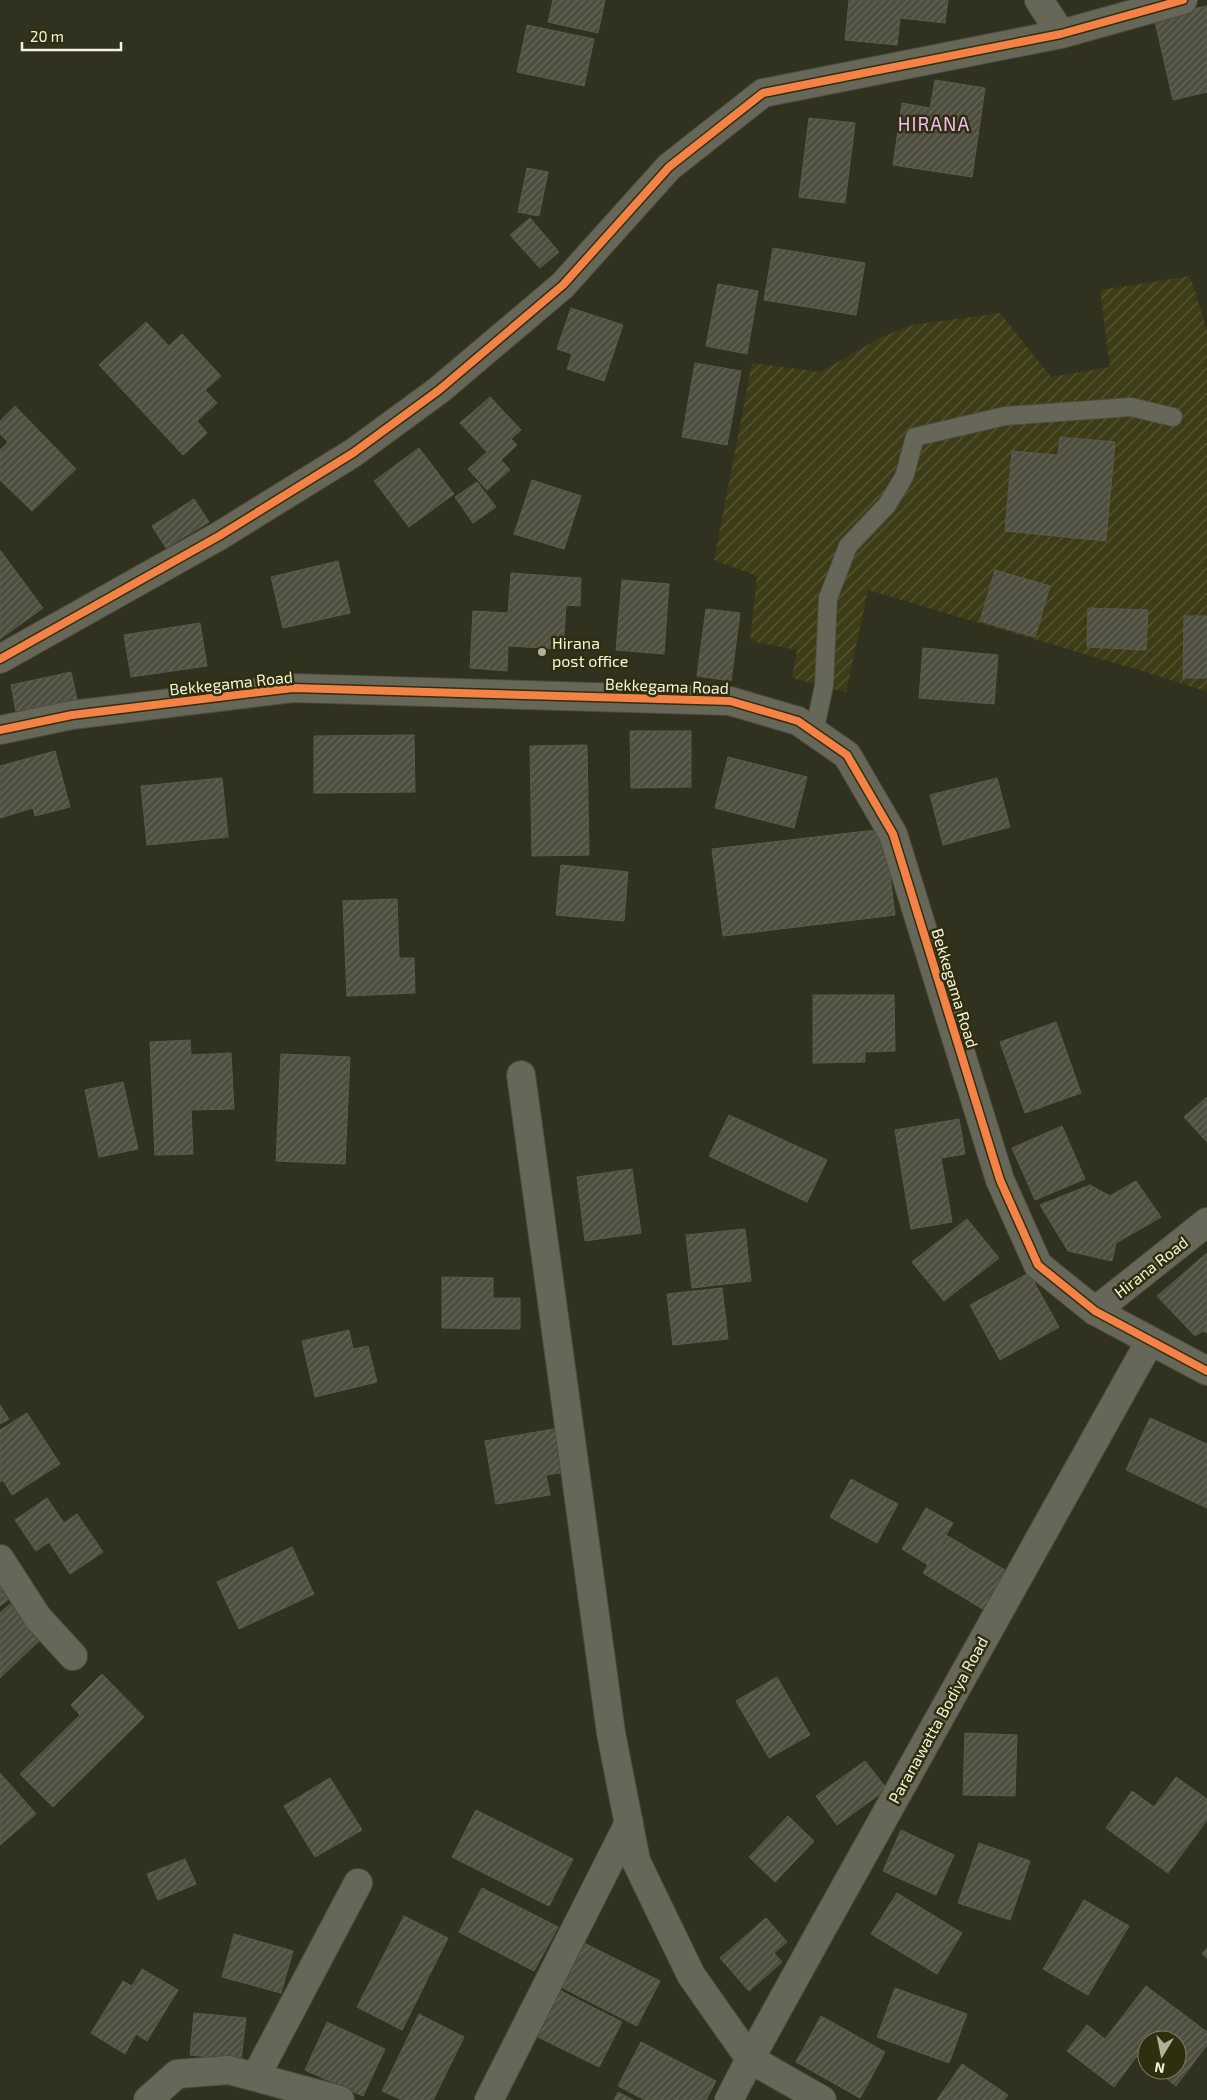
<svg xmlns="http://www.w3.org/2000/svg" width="1207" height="2100" font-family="'Exo 2',sans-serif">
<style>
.industrial{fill:url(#industrial-furrows)}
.building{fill:url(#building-hatch);stroke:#5b5b4c}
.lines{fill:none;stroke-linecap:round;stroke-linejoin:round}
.service-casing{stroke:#4c4c3d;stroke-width:20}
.minor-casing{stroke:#4c4c3d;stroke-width:30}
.tertiary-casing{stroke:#4c4c3d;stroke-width:30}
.service{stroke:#676759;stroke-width:18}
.minor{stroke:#676759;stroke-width:28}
.tertiary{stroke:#676759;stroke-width:28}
.cycleway-casing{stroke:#2f2e0d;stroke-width:11}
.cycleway{stroke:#f48246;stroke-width:8}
.poi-dot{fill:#b0b09d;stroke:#2f2e0d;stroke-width:2}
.labels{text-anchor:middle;stroke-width:5;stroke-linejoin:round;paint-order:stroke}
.poi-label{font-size:16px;fill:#f4f4e1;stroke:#2f2e0d;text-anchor:start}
.street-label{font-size:16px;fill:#f4f4e1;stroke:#2f2e0d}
.quarter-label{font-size:19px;letter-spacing:1px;fill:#f3bcf8;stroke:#2f2e0d}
</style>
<defs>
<pattern id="industrial-furrows" width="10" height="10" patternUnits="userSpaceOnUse" patternTransform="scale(1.25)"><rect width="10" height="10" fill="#3d3c16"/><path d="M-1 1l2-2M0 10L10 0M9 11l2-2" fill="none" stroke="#5a5938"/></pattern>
<pattern id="building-hatch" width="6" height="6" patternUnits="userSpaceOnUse" patternTransform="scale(1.25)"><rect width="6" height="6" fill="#4e4e3f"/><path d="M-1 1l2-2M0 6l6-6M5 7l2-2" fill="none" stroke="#68685a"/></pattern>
</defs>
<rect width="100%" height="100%" fill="#313120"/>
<path class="industrial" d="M1190 276 1207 330V692L1165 678 868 590 846 692 792 678 797 650 750 641 757 576 714 560 752 363 820 372 882 337 912 325 1000 313 1051 377 1110 367 1100 290Z"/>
<g class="building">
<path d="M553 0H605L598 33 548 22Z"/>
<path d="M849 0H948L945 23 900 18 897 45 845 40Z"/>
<path d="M1207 6V92L1173 100 1154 17Z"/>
<path d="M527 25 594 39 584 86 517 72Z"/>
<path d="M935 80 985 88 972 177 893 165 902 103 930 108Z"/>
<path d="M809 118 855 123 845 203 799 197Z"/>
<path d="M527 168 548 172 539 216 518 212Z"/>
<path d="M530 218 559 252 540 268 510 235Z"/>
<path d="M773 248 865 263 856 315 764 300Z"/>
<path d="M718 284 758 291 747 354 706 346Z"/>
<path d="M571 308 623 325 604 381 567 369 572 354 557 349Z"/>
<path d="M146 322 169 346 182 334 221 376 205 390 217 403 197 421 207 433 183 455 99 365Z"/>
<path d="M695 363 741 371 727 445 682 437Z"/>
<path d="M490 397 521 430 511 439 517 445 501 460 510 470 487 490 468 469 487 452 460 423Z"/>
<path d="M15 406 76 469 32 511 0 480V450L8 442 0 434V421Z"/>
<path d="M1060 437 1115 442 1106 541 1005 531 1012 451 1058 455Z"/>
<path d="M419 448 454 494 409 527 374 481Z"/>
<path d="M532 480 581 496 564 549 514 534Z"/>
<path d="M477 482 496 507 473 523 455 497Z"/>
<path d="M194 499 209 522 166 548 152 526Z"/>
<path d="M0 550 43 608 0 639Z"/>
<path d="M338 561 350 613 283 628 271 577Z"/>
<path d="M995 570 1050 586 1035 637 980 621Z"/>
<path d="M511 573 581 578 580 606 566 605 563 649 508 646 507 671 470 668 473 611 508 613Z"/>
<path d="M622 580 669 584 664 654 616 650Z"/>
<path d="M1088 608 1148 610 1146 650 1087 647Z"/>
<path d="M706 609 740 613 731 681 697 676Z"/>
<path d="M1184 616H1207V678H1183Z"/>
<path d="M200 623 207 666 131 677 124 635Z"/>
<path d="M923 648 998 655 994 704 919 698Z"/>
<path d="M71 672 77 699 16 711 11 685Z"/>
<path d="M630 731H691V787L631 788Z"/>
<path d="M414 735 415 792 314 793V736Z"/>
<path d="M587 745 589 855 532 856 530 746Z"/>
<path d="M55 751 70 807 35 816 33 808 0 818V766Z"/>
<path d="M728 757 807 777 794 828 715 808Z"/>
<path d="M222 778 228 837 147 845 141 786Z"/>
<path d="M997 778 1010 827 943 845 930 795Z"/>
<path d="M884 829 895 915 723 936 712 849Z"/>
<path d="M561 865 628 872 624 921 556 915Z"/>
<path d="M397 899 399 958H414L415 993 347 996 343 901Z"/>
<path d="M813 995H894L895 1051 865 1052V1062L813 1063Z"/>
<path d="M1056 1022 1081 1093 1025 1113 1000 1042Z"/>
<path d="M190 1040 191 1055 231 1053 234 1109 191 1110 193 1154 155 1155 150 1042Z"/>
<path d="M281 1054 350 1057 345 1164 276 1161Z"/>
<path d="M123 1082 138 1149 99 1157 85 1090Z"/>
<path d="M1207 1097V1142L1184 1117Z"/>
<path d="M729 1115 827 1160 807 1202 709 1156Z"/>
<path d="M959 1119 965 1154 941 1158 952 1222 911 1229 895 1130Z"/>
<path d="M1062 1126 1085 1179 1035 1200 1012 1148Z"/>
<path d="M632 1169 641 1233 585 1241 577 1177Z"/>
<path d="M1136 1181 1161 1217 1116 1243 1112 1261 1068 1251 1040 1205 1090 1185 1110 1196Z"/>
<path d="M967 1219 999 1258 944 1301 912 1262Z"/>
<path d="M745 1229 751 1281 692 1288 686 1235Z"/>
<path d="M1207 1253V1333L1203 1331 1195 1336 1157 1296Z"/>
<path d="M1029 1273 1059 1327 1000 1360 970 1305Z"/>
<path d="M442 1277 493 1278V1298H520V1329L442 1328Z"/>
<path d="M722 1288 728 1339 673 1345 667 1294Z"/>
<path d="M349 1330 353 1349 368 1346 377 1382 315 1397 302 1341Z"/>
<path d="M0 1405 9 1419 0 1424Z"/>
<path d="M27 1413 60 1464 12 1495 3 1480 0 1482V1430Z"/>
<path d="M1150 1418 1207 1444V1508L1126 1470Z"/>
<path d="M559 1428 566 1472 546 1475 550 1495 496 1504 485 1441Z"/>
<path d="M851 1479 898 1504 877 1543 830 1517Z"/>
<path d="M47 1498 64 1523 77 1514 103 1552 70 1574 49 1542 36 1551 15 1520Z"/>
<path d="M926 1508 953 1523 928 1565 902 1549Z"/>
<path d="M946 1535 1010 1573 986 1611 923 1573Z"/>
<path d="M292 1547 314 1594 239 1629 217 1582Z"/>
<path d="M0 1586 9 1599 0 1606Z"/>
<path d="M10 1604 42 1638 0 1678V1613Z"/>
<path d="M102 1674 144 1717 53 1807 20 1774 80 1715 71 1705Z"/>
<path d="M777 1677 810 1735 769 1758 736 1701Z"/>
<path d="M965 1733 1017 1735 1015 1796 963 1795Z"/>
<path d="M865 1761 887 1789 837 1825 816 1796Z"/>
<path d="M0 1773 36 1814 0 1845Z"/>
<path d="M1176 1777 1207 1799V1820L1168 1873 1106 1828 1132 1791 1154 1807Z"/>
<path d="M330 1778 362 1830 315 1857 284 1806Z"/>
<path d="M476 1810 573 1859 549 1906 452 1857Z"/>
<path d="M788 1816 814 1841 775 1882 749 1857Z"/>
<path d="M901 1830 954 1855 936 1895 883 1871Z"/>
<path d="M979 1843 1030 1861 1010 1920 958 1903Z"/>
<path d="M185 1859 196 1884 158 1900 147 1874Z"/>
<path d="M482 1888 558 1927 534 1971 459 1932Z"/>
<path d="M897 1893 962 1933 937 1974 871 1934Z"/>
<path d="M1084 1900 1129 1926 1088 1995 1043 1969Z"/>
<path d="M404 1916 448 1938 402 2030 357 2007Z"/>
<path d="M766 1918 787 1942 774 1953 782 1962 749 1991 720 1958Z"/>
<path d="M234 1934 293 1951 281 1993 222 1977Z"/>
<path d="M584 1943 660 1981 637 2026 561 1987Z"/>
<path d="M1207 1948V1958L1202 1954Z"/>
<path d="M142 1969 178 1990 147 2041 136 2034 125 2054 91 2033 123 1981 132 1986Z"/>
<path d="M1146 1986 1207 2032V2045L1176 2086 1156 2070H1177V2040H1147V2063L1137 2056 1114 2087 1067 2051 1087 2025 1105 2039Z"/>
<path d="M895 1988 967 2014 949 2063 877 2037Z"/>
<path d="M559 1990 622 2022 599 2067 536 2036Z"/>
<path d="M194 2013 246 2018 241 2060 190 2055Z"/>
<path d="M419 2014 464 2037 433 2100H402L382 2091Z"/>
<path d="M821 2016 885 2052 860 2098 796 2062Z"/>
<path d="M327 2022 385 2049 363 2096 305 2070Z"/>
<path d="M641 2042 716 2081 706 2100H645L618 2086Z"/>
<path d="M962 2064 1008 2095 1004 2100H937Z"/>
<path d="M618 2092 633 2100H614Z"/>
</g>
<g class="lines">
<g class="service-casing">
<path id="service" d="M814 732 824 686 828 598 848 546 887 505 904 477 915 437 1005 416 1131 407 1173 417"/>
</g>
<g class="minor-casing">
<g id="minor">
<path d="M1039 0 1061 34"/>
<path d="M0 730 72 715 293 688 730 701 798 721 847 755 893 834 1000 1180 1038 1265 1095 1311 1207 1371"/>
<path d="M521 1075 611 1733 636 1861 691 1975 750 2059 822 2100"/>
<path d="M1095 1311 1207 1222"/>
<path d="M0 1559 38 1618 73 1656"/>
<path d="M256 2076 358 1883"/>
<path d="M148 2100 177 2074 229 2070 340 2100"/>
<path d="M489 2100 629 1823"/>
<path d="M729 2100 750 2059 824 1925 1150 1341"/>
</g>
</g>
<g class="tertiary-casing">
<path id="tertiary" d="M0 659 219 536 353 453 439 390 563 285 669 167 763 93 1061 34 1183 0"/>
</g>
<use href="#service" class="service"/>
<use href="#minor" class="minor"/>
<use href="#tertiary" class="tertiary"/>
<g class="cycleway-casing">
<g id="cycleway">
<path d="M0 659 219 536 353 453 439 390 563 285 669 167 763 93 1061 34 1183 0"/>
<path d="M0 730 72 715 293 688 730 701 798 721 847 755 893 834 1000 1180 1038 1265 1095 1311 1207 1371"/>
</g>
</g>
<use href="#cycleway" class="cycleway"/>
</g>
<circle class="poi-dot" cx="542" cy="652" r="5"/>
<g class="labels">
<g class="poi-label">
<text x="552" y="649">Hirana<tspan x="552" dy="18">post office</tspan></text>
</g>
<g class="street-label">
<text transform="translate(231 683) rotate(-6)" y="6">Bekkegama Road</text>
<text transform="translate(667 686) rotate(2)" y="6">Bekkegama Road</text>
<text transform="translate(955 988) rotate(73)" y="6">Bekkegama Road</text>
<text transform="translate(1151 1267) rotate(-38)" y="6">Hirana Road</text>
<text transform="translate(938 1720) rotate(-61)" y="6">Paranawatta Bodiya Road</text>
</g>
<g class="quarter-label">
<text x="934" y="131">HIRANA</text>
</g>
</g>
<g transform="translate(1162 2055) rotate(190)"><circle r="24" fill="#2f2e0d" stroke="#7e7d62"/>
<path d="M0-4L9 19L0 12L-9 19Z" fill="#b0b09d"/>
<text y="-8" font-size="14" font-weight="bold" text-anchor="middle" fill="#f4f4e1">N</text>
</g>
<path d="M22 42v8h99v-8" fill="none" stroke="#f4f4e1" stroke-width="2.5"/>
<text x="30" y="42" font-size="15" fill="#f4f4e1" stroke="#2f2e0d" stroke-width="4" paint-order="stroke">20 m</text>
</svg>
